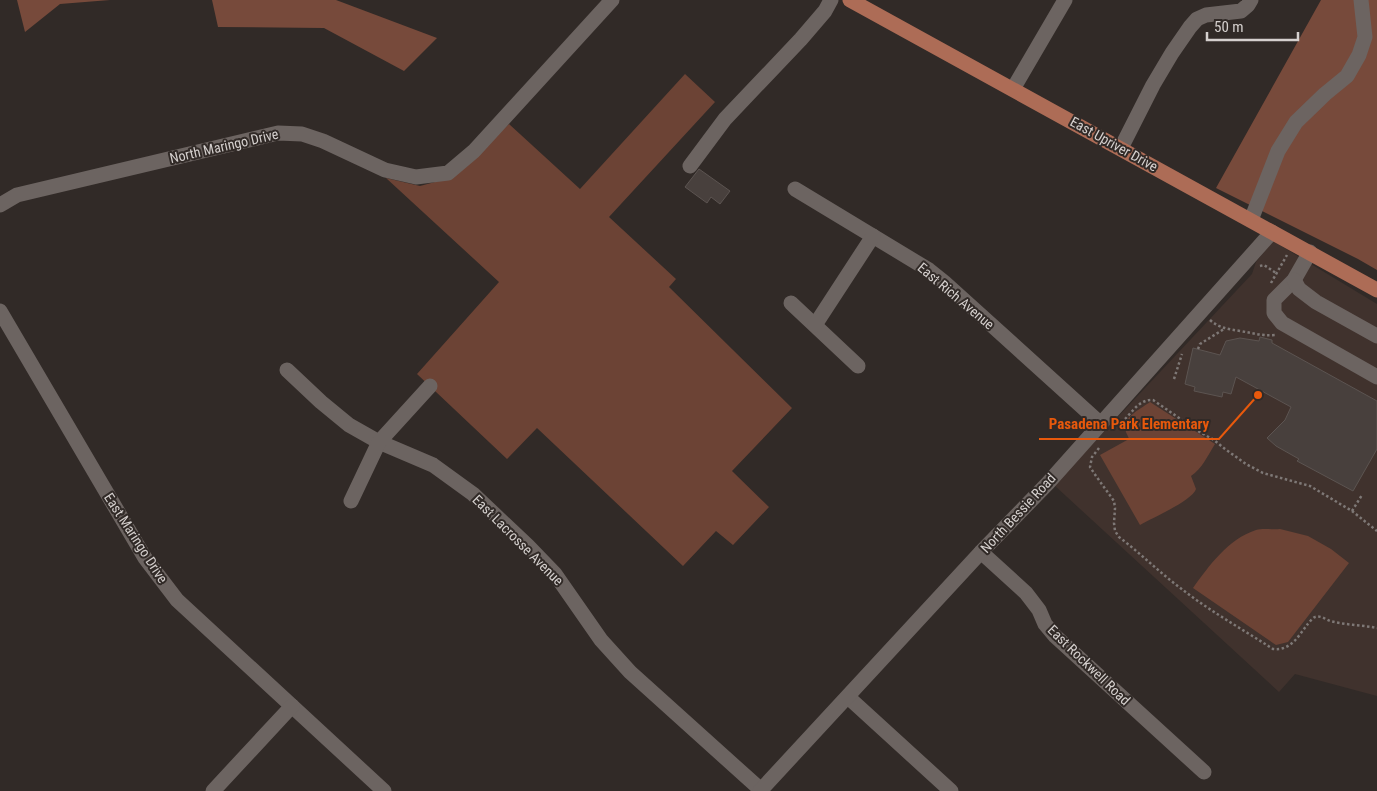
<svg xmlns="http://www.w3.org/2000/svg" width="1377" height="791" font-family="'Roboto Condensed',sans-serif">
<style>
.built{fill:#40322d}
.green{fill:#6c4335}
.forest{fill:#774a3b}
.building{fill:#48403d;stroke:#5c5451}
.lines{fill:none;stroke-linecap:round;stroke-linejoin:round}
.path{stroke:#7e7876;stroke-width:2.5;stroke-dasharray:2.5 2.5;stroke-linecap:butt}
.minor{stroke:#6c6461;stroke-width:15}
.major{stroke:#ad6c56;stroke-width:15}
.labels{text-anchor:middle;stroke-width:4;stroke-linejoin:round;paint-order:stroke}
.street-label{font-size:14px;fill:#d5d0ce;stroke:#312a27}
.leader{fill:none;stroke:#e8590c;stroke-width:2}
.callout-dot{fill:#e8590c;stroke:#312a27;stroke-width:2}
.callout-label{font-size:15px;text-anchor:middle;font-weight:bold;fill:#e8590c;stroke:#312a27;stroke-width:4;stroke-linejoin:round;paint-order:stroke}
</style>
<rect width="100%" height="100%" fill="#312a27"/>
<path class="built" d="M1273 241 1377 304V696L1295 674 1279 692 1054 485 1252 274 1256 262Z"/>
<g class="green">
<path d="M685 74 715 102 609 217 676 279 669 287 792 408 732 471 769 507 733 545 716 531 683 566 537 428 507 459 417 374 499 282 386 178 420 186 446 179 509 124 580 189Z"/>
<path d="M1150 402 1215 444C1208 455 1202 469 1191 476L1196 489C1192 501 1152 518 1140 525L1100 455 1129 439C1128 435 1125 432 1125 427 1125 416 1142 408 1150 402Z"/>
<path d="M1280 529 1308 536 1331 549 1349 563 1288 642 1276 645 1193 588C1209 566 1228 539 1256 530 1263 528 1273 530 1280 529Z"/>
</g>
<g class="forest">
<path d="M17 0H110L60 4 25 32Z"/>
<path d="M212 0H336L437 38 404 71 324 28 218 27Z"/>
<path d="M1321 0H1377V270L1358 259 1216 188Z"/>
</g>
<g class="building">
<path d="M699 169 730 191 720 204 711 197 707 203 685 187Z"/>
<path d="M1260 337 1272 340V343L1377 401V449L1353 491 1297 461 1299 459 1276 446 1267 438 1285 420 1291 407 1236 377 1231 394 1223 392 1222 397 1194 391 1195 387 1185 384 1193 348 1220 355 1226 341 1240 338 1259 341Z"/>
</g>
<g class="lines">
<g class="path">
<path d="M1260 266 1264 265 1276 273"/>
<path d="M1271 283 1287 255"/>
<path d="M1210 320C1219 328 1228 329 1240 331 1253 333 1261 336 1275 335"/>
<path d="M1198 349 1200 344 1224 329"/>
<path d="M1174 379 1182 354"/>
<path d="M1125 419C1133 411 1140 399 1153 400L1198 431 1214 440 1225 449 1246 464 1263 473 1310 486 1352 511 1377 531"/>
<path d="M1099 448 1092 457 1090 467 1096 476 1114 501 1115 508 1114 523 1115 531 1119 537C1140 553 1158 571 1179 587 1208 610 1242 629 1273 649 1290 651 1298 637 1307 625 1309 623 1312 618 1315 617 1320 615 1325 619 1330 621 1345 625 1362 625 1377 628"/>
<path d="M1352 511 1362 495"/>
</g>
<g class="minor">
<path d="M1013 89 1065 0"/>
<path d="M1121 148 1153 85 1172 53 1190 27 1197 19 1206 15 1241 11 1248 5 1251 0"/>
<path d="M690 166 725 119 801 39 825 11 831 0"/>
<path d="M795 189 929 270 944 282 1101 424"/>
<path d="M0 205 17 195 278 133 302 134 323 141 385 170 416 177 448 173 474 151 612 0"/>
<path d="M1251 220 1278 151 1296 122 1325 94 1347 76 1359 55 1365 37 1361 0"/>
<path d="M1310 252 1294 280 1274 300V313L1282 323 1377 377"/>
<path d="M1294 280 1299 289 1316 302 1377 336"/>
<path d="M791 303 858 366"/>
<path d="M0 311 145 558 177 600 384 791"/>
<path d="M815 325 873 236"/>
<path d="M287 370 321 402 349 425 379 442 433 465 473 494 528 546 555 574 601 640 630 672 761 790"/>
<path d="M351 501 379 442 430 386"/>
<path d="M981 552 1026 593 1039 610 1045 624 1055 636 1204 772"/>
<path d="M848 697 951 791"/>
<path d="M213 791 292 706"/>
<path d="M760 791 981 552 1048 483 1272 232"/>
</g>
<path class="major" d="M850 0 1377 290"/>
</g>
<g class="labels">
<g class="street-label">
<text transform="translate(1114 144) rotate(29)" y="5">East Upriver Drive</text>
<text transform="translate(224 146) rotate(-13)" y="5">North Maringo Drive</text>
<text transform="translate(956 296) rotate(40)" y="5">East Rich Avenue</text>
<text transform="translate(1018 513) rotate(-47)" y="5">North Bessie Road</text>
<text transform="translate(136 538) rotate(57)" y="5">East Maringo Drive</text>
<text transform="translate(518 540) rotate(45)" y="5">East Lacrosse Avenue</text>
<text transform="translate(1089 665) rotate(44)" y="5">East Rockwell Road</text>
</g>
</g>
<path class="leader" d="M1258 395L1219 439H1039"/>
<circle class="callout-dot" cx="1258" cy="395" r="5"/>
<g class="callout-label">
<text x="1129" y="429">Pasadena Park Elementary</text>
</g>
<path d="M1207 32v8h91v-8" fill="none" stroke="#d5d0ce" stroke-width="2.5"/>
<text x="1214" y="32" font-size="15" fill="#d5d0ce" stroke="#312a27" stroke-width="4" paint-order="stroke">50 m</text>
</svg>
